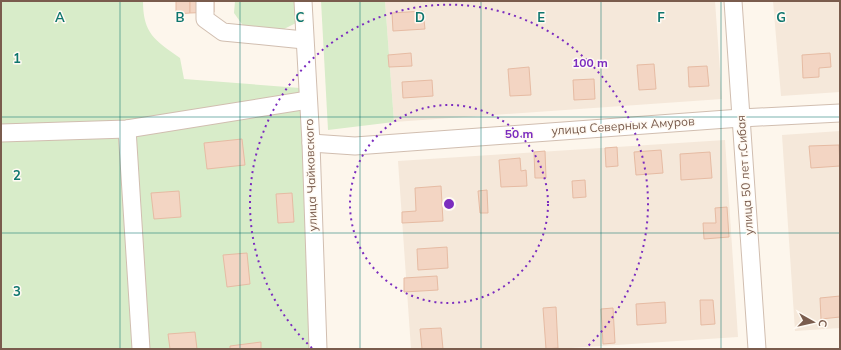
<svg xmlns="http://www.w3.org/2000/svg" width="841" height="350" font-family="Mulish,sans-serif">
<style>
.residential{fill:#f5e8da}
.green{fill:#d8ecc9}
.building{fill:#f3d5c3;stroke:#e6bba3}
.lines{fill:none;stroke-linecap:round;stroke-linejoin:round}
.minor-casing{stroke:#d1beb0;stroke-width:19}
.minor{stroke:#fff;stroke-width:17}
.grid{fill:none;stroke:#0f766e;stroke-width:1;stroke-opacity:0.55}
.ring{fill:none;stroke:#7b2cbf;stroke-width:2;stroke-dasharray:2 4}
.labels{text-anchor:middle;stroke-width:3;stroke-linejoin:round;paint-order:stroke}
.street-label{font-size:12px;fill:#7a5c4d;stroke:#fffaf3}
.grid-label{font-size:13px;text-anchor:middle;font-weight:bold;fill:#0f766e;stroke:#fffaf3;stroke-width:3;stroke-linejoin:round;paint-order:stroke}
.centre{fill:#7b2cbf;stroke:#fffaf3;stroke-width:2}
.ring-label{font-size:12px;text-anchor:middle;font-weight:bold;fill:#7b2cbf;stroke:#fffaf3;stroke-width:3;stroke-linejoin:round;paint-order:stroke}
</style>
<rect width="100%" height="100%" fill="#fdf6ec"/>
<g class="residential">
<path d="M385 1H715L722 99 394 122Z"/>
<path d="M773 1H840V92L781 96Z"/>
<path d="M840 131V328L795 331 782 135Z"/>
<path d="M725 140 738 337 556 349H411L398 161Z"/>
</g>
<g class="green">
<path d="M1 1H143C143 34 155 40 180 58L184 79 300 88 310 349H1Z"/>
<path d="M235 1H297L296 23 282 30 244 27 234 13Z"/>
<path d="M321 1H385L394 122 328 130Z"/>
</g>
<g class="building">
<path d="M176 1H190V13L176 14Z"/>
<path d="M190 1H214V12L190 13Z"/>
<path d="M423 11 425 29 393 31 392 13Z"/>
<path d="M411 53 412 66 389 67 388 55Z"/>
<path d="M830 53 831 67 819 68V77L803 78 802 55Z"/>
<path d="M654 64 656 89 639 90 637 65Z"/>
<path d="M707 66 709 86 689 87 688 67Z"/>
<path d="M529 67 531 95 510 96 508 69Z"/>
<path d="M594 79 595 99 574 100 573 80Z"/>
<path d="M432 80 433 96 403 98 402 82Z"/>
<path d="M242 139 245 165 207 169 204 143Z"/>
<path d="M839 145 840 166 811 168 809 146Z"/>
<path d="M617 147 618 166 606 167 605 148Z"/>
<path d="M661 150 663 173 636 175 634 152Z"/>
<path d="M545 151 546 178H535L534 152Z"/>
<path d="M710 152 712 178 681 180 680 154Z"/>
<path d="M520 158 521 171 526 170 527 186 501 187 499 160Z"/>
<path d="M585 180 586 197 573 198 572 181Z"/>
<path d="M441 186 443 221 402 223V212L416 211 415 188Z"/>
<path d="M487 190 488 213H480L478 191Z"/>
<path d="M179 191 181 217 154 219 151 193Z"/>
<path d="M292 193 294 222 278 223 276 194Z"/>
<path d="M727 207 729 237 704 239 703 223H716L715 208Z"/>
<path d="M447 247 448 268 418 270 417 249Z"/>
<path d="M247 253 250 284 227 287 223 255Z"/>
<path d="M437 276 438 290 404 292V278Z"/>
<path d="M840 296V317L821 319 820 298Z"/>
<path d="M700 300H713L715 324 701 325Z"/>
<path d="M665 302 666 323 637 325 636 304Z"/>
<path d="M556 307 558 348 546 349 543 308Z"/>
<path d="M613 308 615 343 603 344 601 309Z"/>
<path d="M441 328 443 349H415H422L420 329Z"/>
<path d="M195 332 197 349H170L168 334Z"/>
<path d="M261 342V349H230V346Z"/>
</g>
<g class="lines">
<g class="minor-casing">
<g id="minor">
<path d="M205 1V19L223 32 304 40"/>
<path d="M303 1 311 143 318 349"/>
<path d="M733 1 757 349"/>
<path d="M127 129 141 349"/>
<path d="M1 133 127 129 308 100"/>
<path d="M311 143 355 146 741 118 840 113"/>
</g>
</g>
<use href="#minor" class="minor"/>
</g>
<path class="grid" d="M120 1V349M240 1V349M360 1V349M481 1V349M601 1V349M721 1V349M1 117H840M1 233H840"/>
<g class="ring">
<circle cx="449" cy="204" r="99"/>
<path d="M312 348A199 199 0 1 1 586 348"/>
</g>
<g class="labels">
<g class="street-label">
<text transform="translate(623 126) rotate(-4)" y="4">улица Северных Амуров</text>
<text transform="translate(311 175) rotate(-92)" y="4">улица Чайковского</text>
<text transform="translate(745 175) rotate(-94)" y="4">улица 50 лет г.Сибая</text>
</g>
</g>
<g class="grid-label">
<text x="60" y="22">A</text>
<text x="180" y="22">B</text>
<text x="300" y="22">C</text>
<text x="420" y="22">D</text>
<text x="541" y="22">E</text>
<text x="661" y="22">F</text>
<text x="781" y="22">G</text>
<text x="17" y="63">1</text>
<text x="17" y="180">2</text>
<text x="17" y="296">3</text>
</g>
<circle cx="449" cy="204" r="6" class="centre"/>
<g class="ring-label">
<text x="590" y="67">100 m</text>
<text x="519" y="138">50 m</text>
</g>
<rect width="841" height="350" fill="none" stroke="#7a5c4d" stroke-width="4"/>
<g transform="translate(813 322) rotate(98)" stroke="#fffaf3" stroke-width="3" paint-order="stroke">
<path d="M0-3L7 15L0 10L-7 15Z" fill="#7a5c4d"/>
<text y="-6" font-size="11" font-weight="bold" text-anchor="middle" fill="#7a5c4d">С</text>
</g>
</svg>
